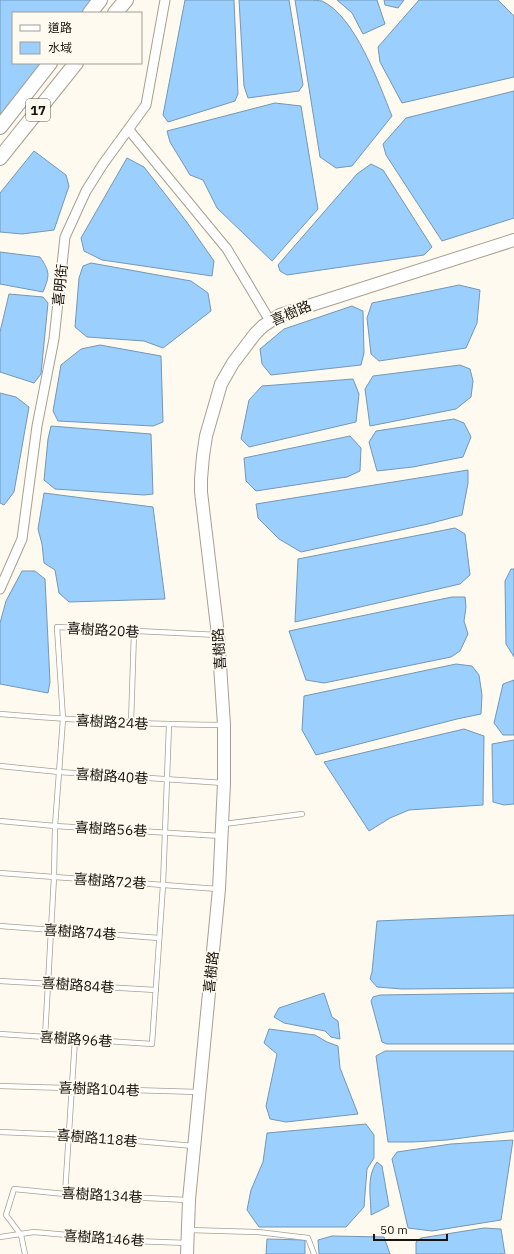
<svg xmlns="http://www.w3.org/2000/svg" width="514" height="1254" font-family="'IBM Plex Sans','Noto Sans TC',sans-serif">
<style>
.water{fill:#9acffe;stroke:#7397b6}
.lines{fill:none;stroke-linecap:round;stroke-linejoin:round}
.lane-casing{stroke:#a7a091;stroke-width:6}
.street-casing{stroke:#a7a091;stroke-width:11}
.secondary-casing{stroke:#a7a091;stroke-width:14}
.primary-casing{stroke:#a7a091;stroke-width:16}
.lane{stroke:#fff;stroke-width:4.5}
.street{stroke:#fff;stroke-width:9}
.secondary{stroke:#fff;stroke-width:12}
.primary{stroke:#fff;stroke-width:14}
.labels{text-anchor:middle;stroke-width:3.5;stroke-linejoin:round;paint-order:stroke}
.shield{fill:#fffaf0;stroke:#5d5a52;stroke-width:1}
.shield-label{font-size:13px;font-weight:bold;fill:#17150f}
.street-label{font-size:14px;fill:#17150f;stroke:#fffaf0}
</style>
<rect width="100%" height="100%" fill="#fffaf0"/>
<g class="water">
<path d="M0 0H91L81 13H13V63H41L0 115Z"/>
<path d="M185 0H234L238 94 235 101 168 122 163 115Z"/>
<path d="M239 0H289L303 85 299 91 248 98 244 86Z"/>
<path d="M295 0C301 0 317 0 322 1 355 16 379 84 392 116L352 166 336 168 320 157Z"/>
<path d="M337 0H377L385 24 363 34 352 13Z"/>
<path d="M384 0H404L398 8 385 5Z"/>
<path d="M419 0H498L514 16V77L402 103 380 62 378 47Z"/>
<path d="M514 91V218L442 241 386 155 383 144 406 118Z"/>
<path d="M275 103 301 106 318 209 272 261 217 208 203 180 190 175 170 142 167 131Z"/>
<path d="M34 151 66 175 69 186 54 230 22 234 0 232V193Z"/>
<path d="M127 158 144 167 186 221 214 261 212 276 102 260 84 251 81 238Z"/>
<path d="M371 164 383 170 432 247 424 255 287 275 280 271 278 265 357 174Z"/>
<path d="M0 252 40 257C50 272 50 275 43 292L0 284Z"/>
<path d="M91 263 191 281 208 293 211 311 163 348 144 341 87 337 75 327 79 278 83 266Z"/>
<path d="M459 285 480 290 477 323 466 348 379 361 371 354 367 318 372 303Z"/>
<path d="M9 294 43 297 48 303 41 374 34 383 0 372V332Z"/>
<path d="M352 306 363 311 364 353 361 365 271 375 262 364 260 349 284 329Z"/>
<path d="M100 345 161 356 163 422 153 426 58 421 53 411 61 365 81 349Z"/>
<path d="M460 365 470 369 473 381 471 397 456 409 370 426 365 389 373 376Z"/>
<path d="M353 379 359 394 356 422 249 447 241 439 249 400 262 386Z"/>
<path d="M0 393 16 397 29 407 14 492 4 505 0 503Z"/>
<path d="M454 419 464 423 471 437 463 457 413 467 377 471 369 442 376 431Z"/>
<path d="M51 426 151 434 153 494 144 495 55 489 44 480 48 439Z"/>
<path d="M350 436 361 448 360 471 347 477 256 491 246 481 244 458Z"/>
<path d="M468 470V483L462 515 428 524 301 552 279 539 258 518 256 504Z"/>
<path d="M44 493 153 507 165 599 69 602 59 593 55 570 44 563 42 544 38 529Z"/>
<path d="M455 528 465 534 470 575 460 584 295 622 298 559Z"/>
<path d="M511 569H514V657L506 644 505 581Z"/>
<path d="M22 571H35L45 579 50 682 48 693 0 684V623L6 601Z"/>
<path d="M452 597H465L466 607 464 621 468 634 460 651 451 657 324 683 306 680 289 631Z"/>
<path d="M456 664 472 666 479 675 482 695 481 714 457 719 316 755 302 730 304 696Z"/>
<path d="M514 680V735H503L494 723 503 684Z"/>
<path d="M464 729 484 736 483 805 409 810 390 818 369 831 324 762Z"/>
<path d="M514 740V804L504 805 493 802 492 744Z"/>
<path d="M514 915V988L402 989 377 987 370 979 372 972 377 921Z"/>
<path d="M324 993 332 1017 338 1021 340 1039 331 1037 325 1031 284 1023 274 1017 279 1008Z"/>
<path d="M514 993V1044H387L382 1042 371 1001 373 997 380 995Z"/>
<path d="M269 1029 315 1035 327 1042 338 1046 340 1068 358 1114 286 1122 270 1119 266 1106 277 1054 264 1043Z"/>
<path d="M385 1051H514V1131L447 1140 413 1142H388L376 1056Z"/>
<path d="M366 1124 374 1135V1158L367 1169 364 1207 346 1227H259L247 1210 251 1190 263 1162 267 1133Z"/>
<path d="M513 1140 501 1220 432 1231 408 1228 392 1159 397 1152 451 1144Z"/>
<path d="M377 1162 382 1166 389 1206 371 1215C371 1197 366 1177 377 1162Z"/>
<path d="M484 1228 501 1229 505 1254H416V1242L421 1238Z"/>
<path d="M332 1236 384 1237 390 1254H319L318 1240Z"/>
<path d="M267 1239 305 1240V1254H266Z"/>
</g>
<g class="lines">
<g class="lane-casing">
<g id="lane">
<path d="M0 714C75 720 149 725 224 725"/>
<path d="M131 723 134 632"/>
<path d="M0 766 59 772 224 783"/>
<path d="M0 821 55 826 221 836"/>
<path d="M224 824 302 814"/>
<path d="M0 873 218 889"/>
<path d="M0 926 159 938"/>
<path d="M0 981 156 990"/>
<path d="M0 1034 152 1044 163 885 169 725"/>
<path d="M45 1037 54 877 55 826 63 719 57 627 218 635"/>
<path d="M0 1086 198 1092"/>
<path d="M0 1132 68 1135 194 1146"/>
<path d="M65 1194 75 1039"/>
<path d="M189 1230 258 1232 308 1238 314 1254"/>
<path d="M0 1237 34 1232 134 1241 187 1243"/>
<path d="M25 1254 21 1235 6 1215 14 1189 65 1194 187 1200"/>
</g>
</g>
<g class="street-casing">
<g id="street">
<path d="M129 130 227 249 270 321"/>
<path d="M0 589 22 539 37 426 54 339 65 237 86 191 103 164 146 105 165 0"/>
</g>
</g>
<g class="secondary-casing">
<path id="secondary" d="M187 1254 189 1200 219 889 224 783V725L218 635 201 492V479L203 456 206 436 221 384 233 363 255 334 263 326 280 315 514 240"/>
</g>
<g class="primary-casing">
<g id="primary">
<path d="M90 13 100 0"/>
<path d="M115 13 126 0"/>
<path d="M0 127 50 63"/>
<path d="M0 158 76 63"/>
</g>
</g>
<use href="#lane" class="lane"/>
<use href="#street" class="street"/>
<use href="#secondary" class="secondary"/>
<use href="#primary" class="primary"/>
</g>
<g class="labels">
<rect class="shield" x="26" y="99" width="24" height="22" rx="3"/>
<g class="shield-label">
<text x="38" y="115">17</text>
</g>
<g class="street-label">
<text transform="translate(60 285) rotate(-84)" y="5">喜明街</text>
<text transform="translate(291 313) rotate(-23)" y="5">喜樹路</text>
<text transform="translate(103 630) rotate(3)" y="5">喜樹路20巷</text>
<text transform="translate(219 649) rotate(-94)" y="5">喜樹路</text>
<text transform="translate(112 722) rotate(3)" y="5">喜樹路24巷</text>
<text transform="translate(112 776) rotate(4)" y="5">喜樹路40巷</text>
<text transform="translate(111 829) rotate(3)" y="5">喜樹路56巷</text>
<text transform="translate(110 881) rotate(4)" y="5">喜樹路72巷</text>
<text transform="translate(80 932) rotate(4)" y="5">喜樹路74巷</text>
<text transform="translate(211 972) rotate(-84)" y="5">喜樹路</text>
<text transform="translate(78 985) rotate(4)" y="5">喜樹路84巷</text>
<text transform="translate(76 1039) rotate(4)" y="5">喜樹路96巷</text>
<text transform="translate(99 1089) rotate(2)" y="5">喜樹路104巷</text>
<text transform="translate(97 1138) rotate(5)" y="5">喜樹路118巷</text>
<text transform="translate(102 1195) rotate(3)" y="5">喜樹路134巷</text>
<text transform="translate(104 1238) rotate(4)" y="5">喜樹路146巷</text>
</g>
</g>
<rect x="12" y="12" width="130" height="52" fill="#fffaf0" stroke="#a29e96"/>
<rect x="20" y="25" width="20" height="6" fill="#ffffff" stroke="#a29e96"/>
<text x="48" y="32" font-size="12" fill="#17150f">道路</text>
<rect x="20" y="42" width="20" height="12" fill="#9acffe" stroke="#a29e96"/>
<text x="48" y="52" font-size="12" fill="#17150f">水域</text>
<path d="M374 1234v6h73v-6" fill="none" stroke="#17150f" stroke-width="2"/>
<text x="380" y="1234" font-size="12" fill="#17150f" stroke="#fffaf0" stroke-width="3" paint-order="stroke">50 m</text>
</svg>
